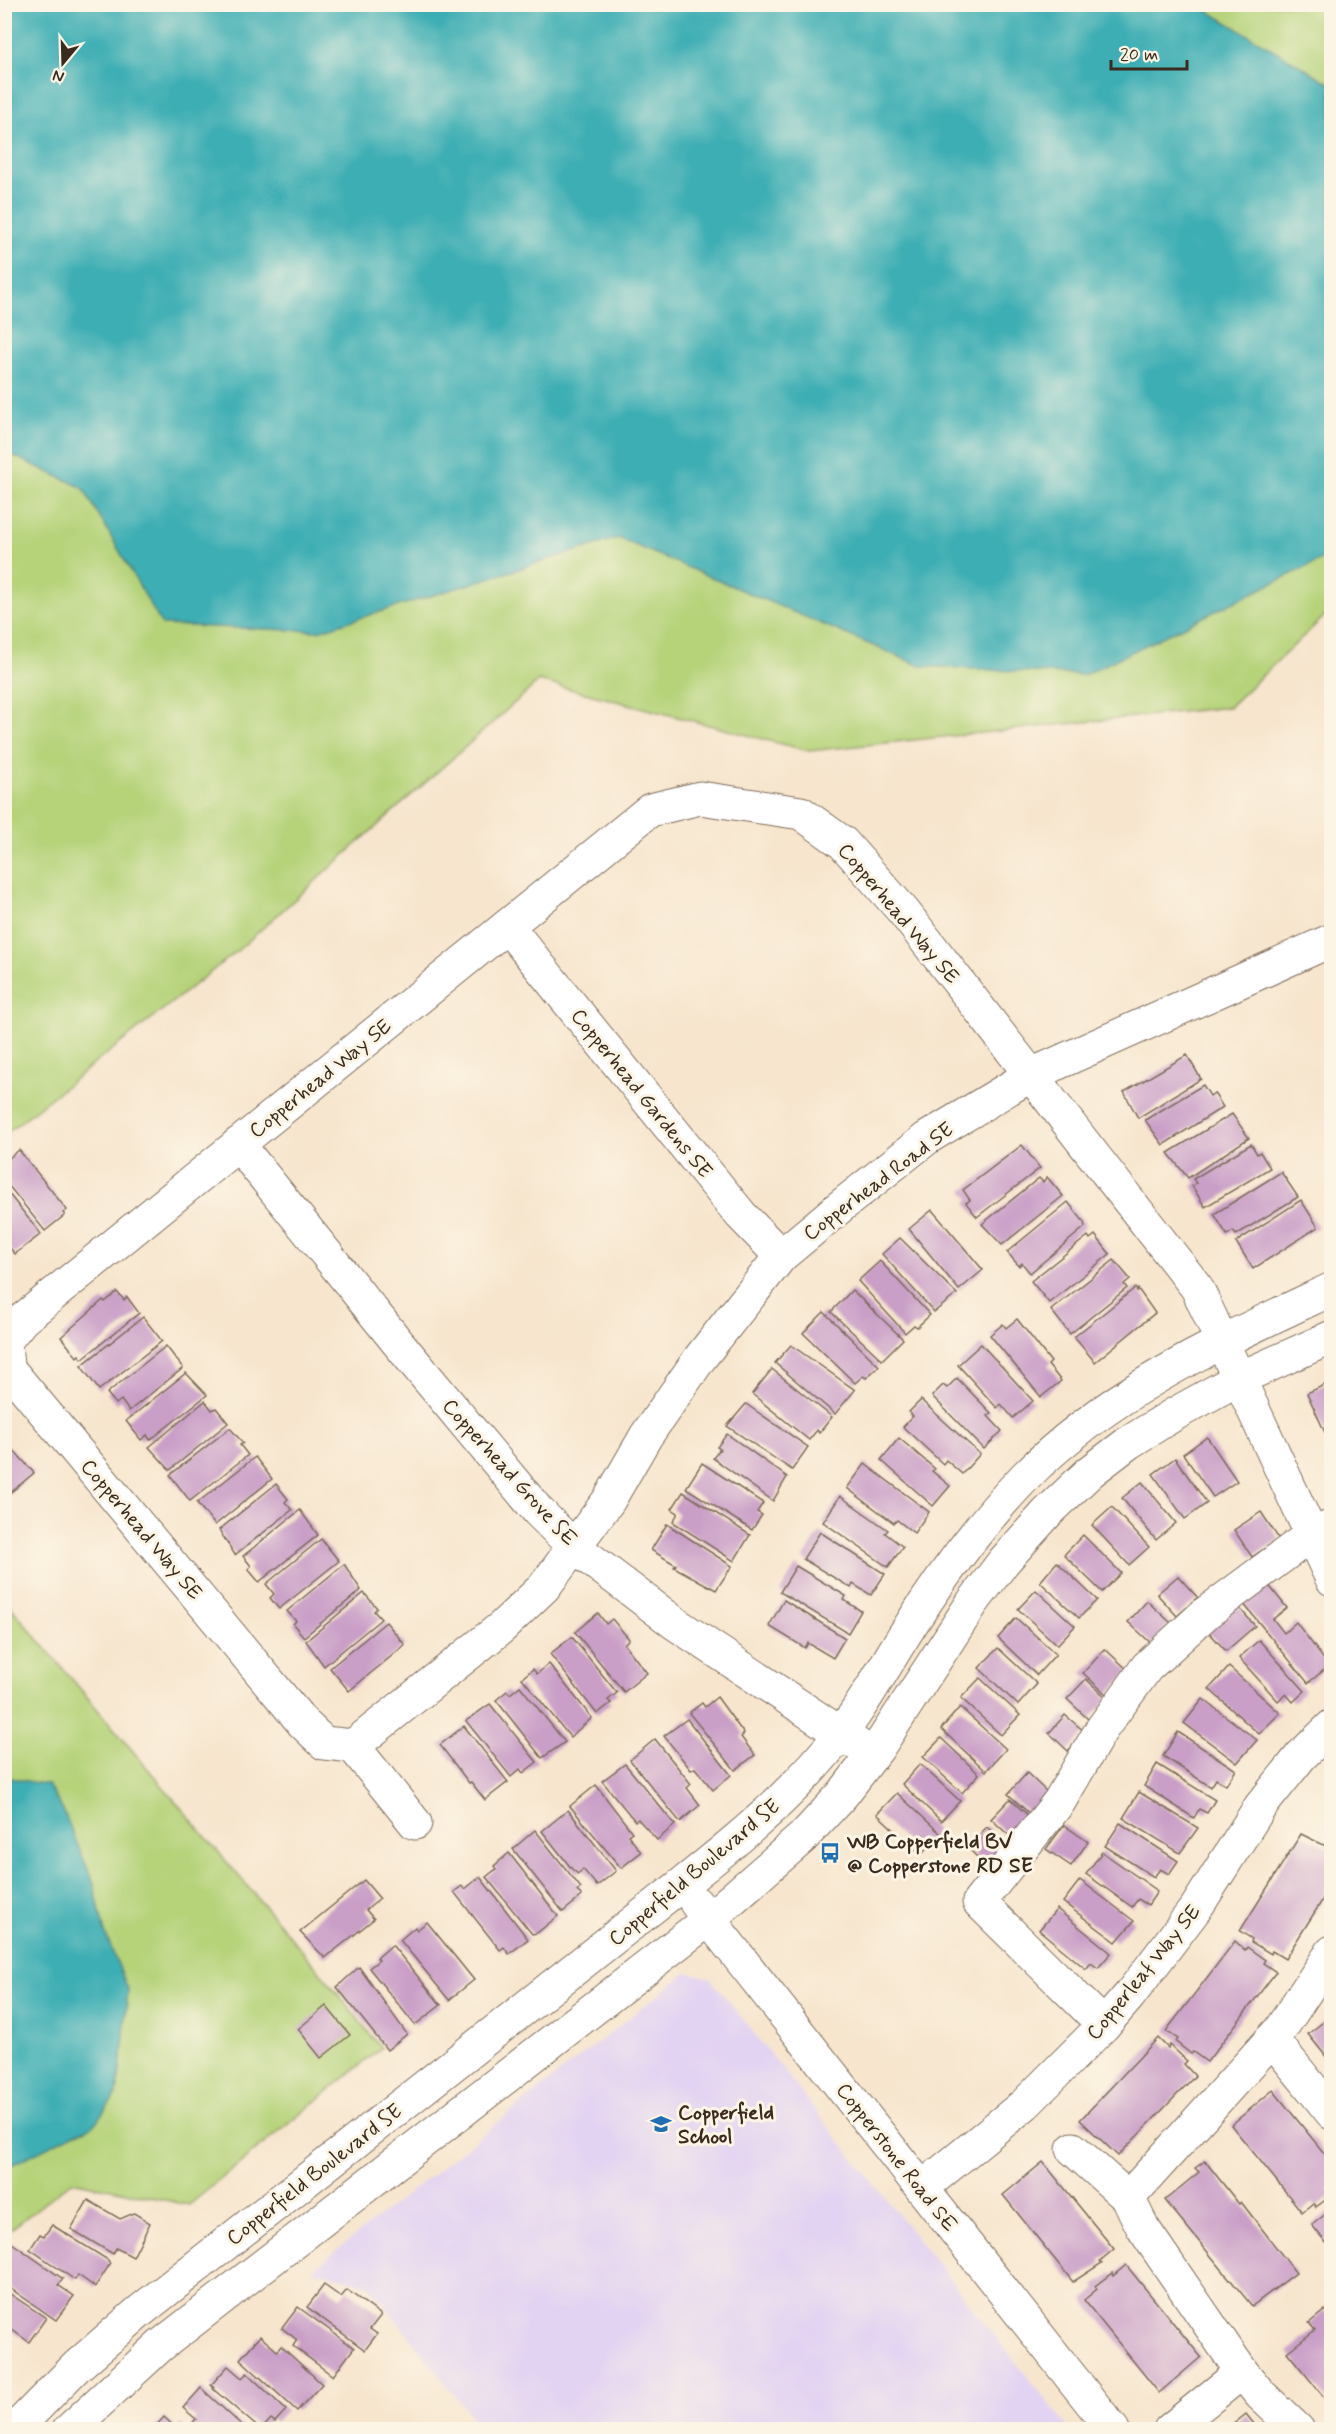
<svg xmlns="http://www.w3.org/2000/svg" width="1336" height="2434" font-family="Mynerve,sans-serif">
<style>
.built{fill:#e3d3f2}
.green{fill:#b6d37a;stroke:#787e4c;stroke-width:1.5}
.water{fill:#3daeb4;stroke:#3c6c69;stroke-width:1.5}
.building{fill:#c99ec7}
.lines{fill:none;stroke-linecap:round;stroke-linejoin:round}
.minor-casing{stroke:#7d6b5b;stroke-width:35}
.minor{stroke:#fff;stroke-width:33}
.labels{text-anchor:middle;stroke-width:6;stroke-linejoin:round;paint-order:stroke}
.street-label{font-size:21px;fill:#3b2a1e;stroke:#fcf5e5}
.poi-label{font-size:21px;font-weight:bold;fill:#3b2a1e;stroke:#fcf5e5;text-anchor:start}
</style>
<rect width="100%" height="100%" fill="#fcf5e5"/>
<filter id="ink" filterUnits="userSpaceOnUse"><feTurbulence type="fractalNoise" baseFrequency=".0167" numOctaves="2"/><feDisplacementMap in="SourceGraphic" scale="12" xChannelSelector="R" yChannelSelector="G"/><feConvolveMatrix kernelMatrix="1 2 1 2 8 2 1 2 1" color-interpolation-filters="sRGB"/></filter>
<filter id="wash" filterUnits="userSpaceOnUse"><feTurbulence type="fractalNoise" baseFrequency=".008" numOctaves="4" result="noise"/><feDisplacementMap in="SourceGraphic" scale="24" xChannelSelector="R" yChannelSelector="G"/><feGaussianBlur stdDeviation="1.35" result="paint"/><feColorMatrix in="noise" values="0 0 0 0 0 0 0 0 0 0 0 0 0 0 0 0 0 1.4 0 .05"/><feComposite in="paint" operator="in"/></filter>
<g filter="url(#wash)">
<rect width="100%" height="100%" fill="#f7e5cd"/>
<path class="built" d="M687 1972 710 1978 1069 2429H481L369 2285 312 2270Z"/>
<g class="green">
<path d="M5 5H1331V610L1229 707 809 751 539 681 236 952 5 1134Z"/>
<path d="M4 1599 327 1980 381 2048 189 2205 72 2181 5 2234Z"/>
</g>
<g class="water">
<path d="M5 4 1198 5 1331 84V555L1084 675 921 666 618 538 318 631 162 625 83 488 5 452Z"/>
<path d="M5 1777 48 1785 64 1812 94 1884 104 1930 128 1989 123 2047 117 2094 93 2126 61 2140 5 2168Z"/>
</g>
<g id="blocks">
<g class="building">
<path d="M1187 1055 1201 1079 1138 1118 1124 1092Z"/>
<path d="M1203 1085 1210 1096 1214 1093 1223 1107 1163 1145 1145 1120Z"/>
<path d="M1232 1114 1249 1138 1188 1178 1168 1153Z"/>
<path d="M1251 1144 1257 1154 1260 1152 1270 1168 1205 1207 1192 1186 1196 1183 1193 1179Z"/>
<path d="M1022 1145 1040 1168 977 1217 966 1203 970 1200 963 1190Z"/>
<path d="M19 1150 67 1210 63 1213 65 1215 45 1231 4 1180V1162Z"/>
<path d="M1281 1172 1298 1197 1236 1235 1233 1231 1227 1235 1214 1214Z"/>
<path d="M1047 1177 1063 1196 1002 1245 982 1224 1039 1178 1043 1182Z"/>
<path d="M4 1188 41 1234 15 1254 4 1241Z"/>
<path d="M1301 1200 1318 1227 1253 1269 1236 1242Z"/>
<path d="M1068 1202 1084 1222 1085 1227 1030 1273 1022 1263 1019 1266 1007 1252Z"/>
<path d="M932 1210 983 1270 959 1290 909 1229Z"/>
<path d="M1095 1235 1110 1254 1049 1303 1031 1281 1088 1236 1090 1239Z"/>
<path d="M900 1238 957 1294 934 1312 882 1254Z"/>
<path d="M1114 1260 1130 1279 1124 1284 1127 1288 1070 1334 1051 1310Z"/>
<path d="M880 1261 930 1315 917 1327 914 1325 905 1333 858 1281Z"/>
<path d="M1135 1288 1137 1291 1138 1289 1155 1313 1095 1362 1074 1337Z"/>
<path d="M852 1290 903 1339 882 1360 831 1312Z"/>
<path d="M117 1292 124 1300 127 1297 139 1313 82 1359 79 1355 77 1357 61 1337 103 1300 105 1302Z"/>
<path d="M824 1312 879 1366 866 1378 863 1376 855 1383 803 1333Z"/>
<path d="M143 1317 162 1341 99 1390 81 1366Z"/>
<path d="M1017 1319 1051 1362 1048 1365 1061 1381 1041 1397 990 1335 1003 1324 1006 1328Z"/>
<path d="M981 1344 1033 1401 1013 1418 1001 1404 997 1408 958 1365Z"/>
<path d="M791 1345 855 1390 835 1414 775 1363Z"/>
<path d="M166 1346 183 1368 129 1411 121 1400 116 1404 107 1393Z"/>
<path d="M772 1369 832 1417 819 1433 817 1430 809 1440 752 1394Z"/>
<path d="M186 1373 207 1395 150 1440 147 1435 141 1440 126 1421Z"/>
<path d="M957 1378 991 1413 988 1416 1002 1431 984 1449 932 1396 943 1385 947 1388Z"/>
<path d="M1331 1382 1332 1384V1448L1307 1393Z"/>
<path d="M921 1400 980 1454 962 1474 946 1460 943 1464 903 1427 913 1416 909 1412Z"/>
<path d="M205 1401 212 1410 216 1408 228 1423 170 1470 149 1447Z"/>
<path d="M746 1404 808 1447 792 1470 727 1426Z"/>
<path d="M230 1428 243 1443 240 1445 248 1455 190 1501 170 1475Z"/>
<path d="M727 1434 787 1477 773 1501 713 1458 720 1449 717 1447Z"/>
<path d="M1207 1437 1237 1481 1213 1497 1183 1454Z"/>
<path d="M899 1438 935 1469 932 1471 950 1486 933 1506 881 1460Z"/>
<path d="M11 1447 34 1473 4 1498V1453Z"/>
<path d="M255 1457 272 1479 215 1525 197 1503Z"/>
<path d="M1175 1458 1207 1503 1185 1519 1153 1474Z"/>
<path d="M702 1463 763 1503 757 1512 762 1515 752 1530 686 1488Z"/>
<path d="M865 1464 929 1512 914 1533 897 1520 894 1523 847 1488Z"/>
<path d="M1142 1482 1176 1523 1156 1540 1122 1498Z"/>
<path d="M276 1484 288 1499 285 1502 292 1510 235 1555 219 1530Z"/>
<path d="M683 1492 750 1535 734 1561 673 1522 678 1513 672 1509Z"/>
<path d="M840 1496 888 1530 885 1533 903 1547 888 1567 823 1522Z"/>
<path d="M1112 1507 1149 1547 1129 1565 1092 1525Z"/>
<path d="M300 1510 318 1535 259 1582 248 1569 251 1566 243 1556Z"/>
<path d="M1261 1512 1279 1539 1252 1557 1234 1530Z"/>
<path d="M667 1524 732 1566 716 1590 674 1567 676 1565 651 1550Z"/>
<path d="M820 1532 885 1574 871 1595 853 1584 851 1588 803 1559Z"/>
<path d="M1083 1535 1121 1573 1102 1592 1064 1555Z"/>
<path d="M321 1539 339 1561 279 1609 270 1598 274 1594 266 1584Z"/>
<path d="M1057 1562 1097 1600 1079 1618 1040 1582Z"/>
<path d="M344 1564 361 1590 304 1637 293 1624 296 1621 287 1611Z"/>
<path d="M796 1566 846 1596 844 1600 861 1611 848 1633 780 1592Z"/>
<path d="M1178 1576 1198 1598 1177 1616 1157 1594Z"/>
<path d="M1267 1583 1287 1608 1273 1619 1284 1633 1296 1622 1329 1666 1308 1683 1243 1603Z"/>
<path d="M1036 1590 1075 1626 1057 1645 1018 1609Z"/>
<path d="M364 1593 377 1608 374 1611 381 1619 324 1666 306 1641Z"/>
<path d="M784 1600 845 1638 833 1658 808 1643 805 1648 769 1626Z"/>
<path d="M1147 1601 1171 1623 1152 1644 1128 1622Z"/>
<path d="M1236 1604 1255 1626 1226 1651 1206 1629Z"/>
<path d="M598 1613 606 1624 612 1619 629 1639 624 1644 647 1673 624 1692 575 1632Z"/>
<path d="M1016 1618 1056 1654 1037 1675 998 1638Z"/>
<path d="M386 1622 405 1645 349 1691 330 1668Z"/>
<path d="M572 1637 617 1693 608 1700 611 1703 597 1714 550 1654Z"/>
<path d="M1259 1640 1305 1691 1293 1702 1286 1694 1278 1701 1239 1658Z"/>
<path d="M998 1648 1037 1684 1018 1705 979 1668Z"/>
<path d="M1105 1649 1129 1671 1107 1695 1083 1673Z"/>
<path d="M549 1664 592 1718 570 1737 522 1678 533 1669 537 1674Z"/>
<path d="M1229 1667 1280 1713 1259 1734 1209 1689Z"/>
<path d="M980 1678 1020 1715 1001 1735 961 1698Z"/>
<path d="M1086 1679 1108 1699 1089 1720 1067 1699Z"/>
<path d="M520 1686 565 1742 542 1758 496 1700 507 1691 510 1694Z"/>
<path d="M717 1697 744 1734 741 1737 755 1755 735 1770 689 1713 702 1703 705 1707Z"/>
<path d="M1203 1699 1257 1740 1237 1763 1184 1723Z"/>
<path d="M490 1704 537 1762 523 1773 520 1769 511 1777 466 1721Z"/>
<path d="M960 1707 1006 1749 986 1771 941 1729Z"/>
<path d="M1065 1715 1085 1732 1068 1751 1049 1733Z"/>
<path d="M687 1719 731 1775 713 1790 695 1768 691 1770 664 1736Z"/>
<path d="M464 1726 508 1782 485 1800 471 1782 469 1783 440 1745Z"/>
<path d="M1178 1732 1236 1770 1226 1785 1216 1779 1211 1787 1163 1756Z"/>
<path d="M941 1738 979 1774 962 1793 923 1757Z"/>
<path d="M655 1739 691 1784 687 1788 700 1805 680 1822 630 1760Z"/>
<path d="M625 1764 675 1825 657 1840 638 1819 635 1821 602 1781Z"/>
<path d="M920 1764 960 1801 941 1821 902 1784Z"/>
<path d="M1157 1764 1215 1800 1207 1813 1199 1809 1194 1818 1144 1786Z"/>
<path d="M1027 1773 1049 1794 1030 1814 1008 1794Z"/>
<path d="M596 1785 632 1832 628 1835 641 1852 621 1868 570 1806Z"/>
<path d="M1139 1792 1198 1828 1180 1853 1123 1818Z"/>
<path d="M897 1793 941 1834 921 1855 877 1814Z"/>
<path d="M1010 1799 1032 1819 1013 1839 991 1819Z"/>
<path d="M568 1810 616 1871 597 1886 583 1869 578 1874 572 1869 542 1831Z"/>
<path d="M1120 1823 1178 1861 1169 1874 1160 1869 1154 1877 1105 1846Z"/>
<path d="M1064 1825 1088 1842 1071 1866 1046 1849Z"/>
<path d="M987 1827 1009 1848 989 1869 967 1847Z"/>
<path d="M535 1830 581 1888 577 1891 582 1896 563 1912 513 1849Z"/>
<path d="M1301 1834 1332 1849V1885L1285 1959 1272 1951 1271 1954 1251 1942 1252 1939 1240 1931Z"/>
<path d="M1102 1852 1155 1889 1157 1892 1148 1905 1138 1899 1132 1907 1086 1874Z"/>
<path d="M509 1853 558 1916 537 1933 532 1934 486 1877 496 1869 494 1866Z"/>
<path d="M480 1877 528 1939 509 1954 504 1947 500 1950 454 1892 462 1886 465 1889Z"/>
<path d="M364 1880 380 1899 366 1910 374 1919 325 1958 300 1932Z"/>
<path d="M1080 1880 1134 1921 1116 1942 1063 1902Z"/>
<path d="M1057 1909 1111 1953 1098 1968 1091 1963 1086 1969 1039 1930Z"/>
<path d="M427 1922 474 1980 449 2000 400 1940 415 1927 417 1930Z"/>
<path d="M1235 1941 1245 1950 1247 1947 1265 1960 1263 1963 1276 1972 1207 2062 1193 2052 1191 2054 1176 2042 1178 2039 1166 2031Z"/>
<path d="M392 1945 441 2005 415 2025 369 1968 379 1960 377 1958Z"/>
<path d="M359 1967 407 2034 387 2050 337 1987Z"/>
<path d="M326 2006 350 2035 321 2058 298 2029Z"/>
<path d="M1332 2015V2064L1308 2034Z"/>
<path d="M1158 2038 1168 2048 1170 2045 1187 2061 1184 2064 1195 2076 1118 2156 1080 2120Z"/>
<path d="M1273 2090 1332 2163V2187L1329 2189 1332 2195 1316 2207 1313 2203 1302 2212 1231 2125Z"/>
<path d="M1205 2161 1239 2204 1241 2202 1296 2273 1252 2306 1165 2200 1199 2172 1195 2168Z"/>
<path d="M1043 2162 1114 2249 1100 2261 1102 2263 1073 2282 1003 2195Z"/>
<path d="M88 2200 120 2219 134 2213 150 2223 133 2257 116 2248 113 2254 71 2229Z"/>
<path d="M1332 2209V2250L1312 2225Z"/>
<path d="M52 2225 108 2260 110 2264 95 2287 78 2275 75 2280 30 2249 40 2234 44 2236Z"/>
<path d="M12 2243 63 2279 58 2285 74 2296 56 2320 4 2284V2254Z"/>
<path d="M1126 2265 1201 2357 1159 2393 1084 2300 1097 2289 1095 2286 1112 2273 1113 2276Z"/>
<path d="M324 2285 341 2297 347 2290 381 2315 370 2329 377 2334 365 2350 307 2307Z"/>
<path d="M4 2290 46 2318 29 2342 12 2330 8 2334 4 2332Z"/>
<path d="M298 2307 354 2348 333 2376 293 2346 297 2340 282 2328Z"/>
<path d="M1325 2310 1332 2318V2407L1287 2352 1315 2330 1309 2323Z"/>
<path d="M260 2336 277 2351 281 2346 322 2384 297 2411 240 2359Z"/>
<path d="M228 2366 242 2378 247 2373 286 2410 275 2422 271 2419 261 2430 213 2389 214 2388 211 2385Z"/>
<path d="M201 2388 247 2430H196L191 2425 196 2419 183 2408Z"/>
<path d="M1246 2414 1259 2430H1226Z"/>
<path d="M164 2417 177 2429 181 2424 187 2430H152Z"/>
</g>
</g>
</g>
<g filter="url(#ink)">
<use href="#blocks" fill-opacity="0" stroke="#7d6b5b" stroke-width="1.5"/>
<g class="lines">
<g class="minor-casing">
<g id="minor">
<path d="M507 926 741 1215 781 1256"/>
<path d="M1332 940 1031 1075 927 1138 841 1206 781 1256 700 1358 646 1436 609 1500 544 1587 502 1627 353 1746 324 1743 303 1723 7 1367 5 1341 22 1320 650 810 700 798 801 813 843 843 903 911 1197 1288 1332 1579"/>
<path d="M238 1144 399 1344 538 1511 573 1546 676 1624 858 1745"/>
<path d="M353 1746 415 1823"/>
<path d="M696 1903 1113 2430"/>
<path d="M1104 2025 979 1902 1059 1802 1101 1730 1147 1667 1206 1613 1311 1535 1330 1527"/>
<path d="M1272 2039 1332 2113"/>
<path d="M1073 2149 1128 2198 1143 2228 1242 2372 1261 2395 1298 2430"/>
<path d="M922 2188 1025 2104 1104 2025 1129 1996 1196 1908 1260 1807 1301 1756 1332 1726"/>
<path d="M1128 2198 1280 2030 1332 1952"/>
<path d="M14 2430 76 2367 139 2312 681 1885C739 1839 797 1791 842 1732 865 1702 883 1669 903 1637 938 1581 978 1526 1024 1478 1110 1390 1222 1341 1332 1289"/>
<path d="M69 2430 160 2346 709 1919 803 1837 842 1795 878 1748 973 1602 1004 1561 1047 1513 1090 1472 1128 1443 1173 1415 1238 1379 1332 1337"/>
<path d="M1170 2430 1242 2372"/>
</g>
</g>
<use href="#minor" class="minor"/>
</g>
</g>
<defs>
<g id="bus-bare" transform="scale(1.62)"><path d="M-5-6H5V4H4V6H2V4H-2V6H-4V4H-5ZM-3.5-4V0h7V-4ZM-3.5 1.2v1.5H-2V1.2ZM2 1.2v1.5H3.5V1.2Z" fill="#1f6fb2" stroke="#fcf5e5" stroke-width="2.5" paint-order="stroke"/></g>
<g id="school-bare" transform="scale(1.62)"><path d="M0-5L7-2L0 1L-7-2ZM-4 1L0 2.5L4 1V4Q0 6-4 4Z" fill="#1f6fb2" stroke="#fcf5e5" stroke-width="2.5" paint-order="stroke"/></g>
</defs>
<g fill-rule="evenodd">
<use href="#bus-bare" x="830" y="1853"/>
<use href="#school-bare" x="661" y="2124"/>
</g>
<g class="labels">
<g class="street-label">
<text transform="translate(899 913) rotate(50)" y="7">Copperhead Way SE</text>
<text transform="translate(320 1078) rotate(-39)" y="7">Copperhead Way SE</text>
<text transform="translate(642 1093) rotate(51)" y="7">Copperhead Gardens SE</text>
<text transform="translate(878 1181) rotate(-37)" y="7">Copperhead Road SE</text>
<text transform="translate(510 1472) rotate(48)" y="7">Copperhead Grove SE</text>
<text transform="translate(142 1529) rotate(50)" y="7">Copperhead Way SE</text>
<text transform="translate(694 1872) rotate(-40)" y="7">Copperfield Boulevard SE</text>
<text transform="translate(1143 1972) rotate(-51)" y="7">Copperleaf Way SE</text>
<text transform="translate(897 2157) rotate(52)" y="7">Copperstone Road SE</text>
<text transform="translate(314 2174) rotate(-38)" y="7">Copperfield Boulevard SE</text>
</g>
<g class="poi-label">
<text x="847" y="1848">WB Copperfield BV<tspan x="847" dy="24">@ Copperstone RD SE</tspan></text>
<text x="678" y="2119">Copperfield<tspan x="678" dy="24">School</tspan></text>
</g>
</g>
<rect width="1336" height="2434" fill="none" stroke="#fcf5e5" stroke-width="24"/>
<g transform="translate(63 63) rotate(199)" stroke="#fcf5e5" stroke-width="4.5" paint-order="stroke">
<path d="M0-4.5L10 22L0 15L-10 22Z" fill="#3b2a1e"/>
<text y="-9" font-size="16" font-weight="bold" text-anchor="middle" fill="#3b2a1e">N</text>
</g>
<path d="M1111 60v9h76v-9" fill="none" stroke="#3b2a1e" stroke-width="3"/>
<text x="1120" y="60" font-size="18" fill="#3b2a1e" stroke="#fcf5e5" stroke-width="4.5" paint-order="stroke">20 m</text>
</svg>
